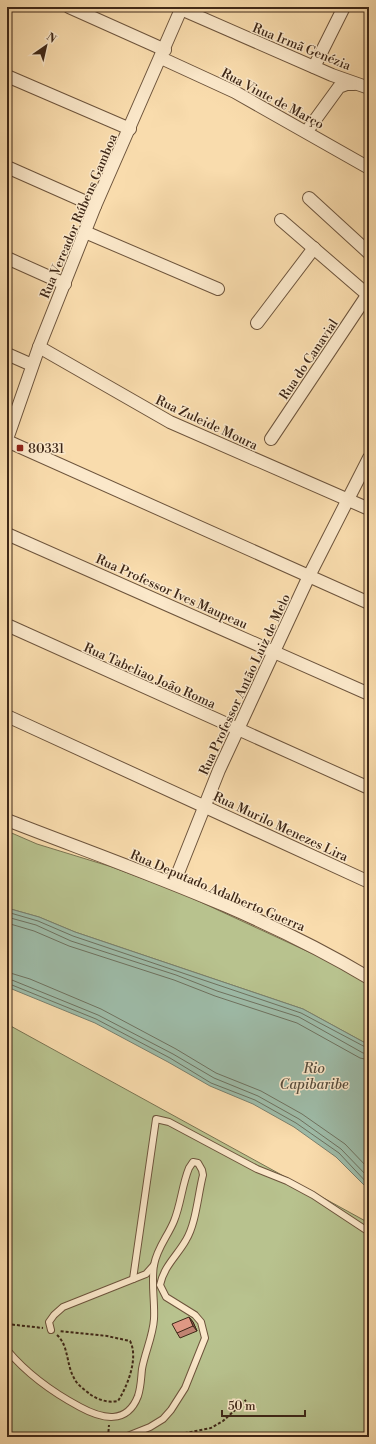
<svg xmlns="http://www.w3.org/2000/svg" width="376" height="1444" font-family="'Libre Bodoni',serif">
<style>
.green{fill:#b8c28e;stroke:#7b7452}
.water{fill:#9ebca9;stroke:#78806f}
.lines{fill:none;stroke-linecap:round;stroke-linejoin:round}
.shore{stroke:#6e7260;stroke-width:1}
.service-casing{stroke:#6d543c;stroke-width:8}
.minor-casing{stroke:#6d543c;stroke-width:14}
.path{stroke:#3e2717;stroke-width:2;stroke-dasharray:3 2;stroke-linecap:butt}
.service{stroke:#fbe8ca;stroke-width:6}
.minor{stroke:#fbe8ca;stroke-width:12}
.wall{fill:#bf8372;stroke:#3e2717}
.shaded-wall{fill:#9b6a5c;stroke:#3e2717}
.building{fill:#de9884;stroke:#3e2717}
.poi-dot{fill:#8f2418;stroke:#fbe8ca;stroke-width:1.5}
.labels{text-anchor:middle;stroke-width:3;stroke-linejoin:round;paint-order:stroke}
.street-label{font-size:13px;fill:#3e2717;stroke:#fbe8ca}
.poi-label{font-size:13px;fill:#3e2717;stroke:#fbe8ca;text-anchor:start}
.water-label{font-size:14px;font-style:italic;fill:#564c3c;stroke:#fbe8ca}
</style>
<rect width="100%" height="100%" fill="#f9dcad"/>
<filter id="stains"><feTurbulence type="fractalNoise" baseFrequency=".005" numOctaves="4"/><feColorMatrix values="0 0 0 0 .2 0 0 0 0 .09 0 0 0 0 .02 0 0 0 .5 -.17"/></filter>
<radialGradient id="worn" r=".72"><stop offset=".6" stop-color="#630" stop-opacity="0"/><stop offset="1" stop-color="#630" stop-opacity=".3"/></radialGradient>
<g class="green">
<path d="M7 831 37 844 112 867 181 893 350 971 369 983V1045L303 1009 75 932 39 917 7 908Z"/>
<path d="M7 1024 369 1223V1437H7Z"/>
</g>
<path class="water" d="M7 908 39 917 75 932 303 1009 369 1045V1190L336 1157 294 1127 253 1104 210 1086 168 1062 95 1023 7 987Z"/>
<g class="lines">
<g class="shore">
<path d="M7 912 38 921 73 936 301 1013 369 1049"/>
<path d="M7 917 36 925 71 941 176 975 217 991 299 1017 363 1053 369 1054"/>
<path d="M7 923 34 931 69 946 174 980 215 996 297 1023 360 1058 369 1060"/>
<path d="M7 972 30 979 101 1009 176 1049 216 1073 261 1091 302 1114 345 1144 369 1169"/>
<path d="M7 978 98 1015 173 1054 214 1078 258 1096 299 1119 341 1149 369 1178"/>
<path d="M7 983 96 1019 170 1058 211 1083 255 1100 296 1123 339 1153 369 1185"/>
</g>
<g class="service-casing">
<g id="service">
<path d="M133 1279 156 1119 169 1122 257 1169 287 1181 313 1195 369 1232"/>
<path d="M51 1330 49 1322 54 1315 63 1307 146 1274 154 1265"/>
<path d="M7 1350C28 1375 52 1392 80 1407 102 1419 127 1425 138 1396 141 1387 141 1378 142 1369 145 1352 153 1336 154 1319 155 1301 151 1283 154 1265 157 1248 168 1236 174 1221 181 1204 182 1185 189 1168L193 1162 198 1163 202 1170 203 1175C198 1194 196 1224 186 1240 177 1256 164 1266 160 1285L166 1297 195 1315 201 1322 205 1338 185 1388 171 1410 163 1419 150 1427 125 1437"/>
</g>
</g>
<g class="minor-casing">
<g id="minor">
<path d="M69 7 165 50"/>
<path d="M181 9 332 75 369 88"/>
<path d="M161 58 235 92 369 168"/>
<path d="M314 67 344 7"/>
<path d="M7 76 130 129"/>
<path d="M307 131 339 87 347 84H354"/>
<path d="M7 167 95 206"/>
<path d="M309 198 369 253"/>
<path d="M281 220 369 296"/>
<path d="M85 232 218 289"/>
<path d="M7 258 65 284"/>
<path d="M257 323 314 248"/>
<path d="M39 347 170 422 369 509"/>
<path d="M7 354 32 365"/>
<path d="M7 439 39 347 95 206 182 7"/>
<path d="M271 439 368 294"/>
<path d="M7 441 369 603"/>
<path d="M7 534 369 694"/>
<path d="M7 625 369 788"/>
<path d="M7 716 369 882"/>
<path d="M7 820C130 868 256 910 369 978"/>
<path d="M174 883 219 770 309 576 369 458"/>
</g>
</g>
<g class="path">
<path d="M7 1324 43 1328"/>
<path d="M57 1335C69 1346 66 1364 74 1378 77 1385 85 1390 91 1395 99 1400 108 1403 118 1401 127 1387 139 1358 130 1341L107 1336 59 1331"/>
<path d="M156 1433 163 1437"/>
<path d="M108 1437 109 1425"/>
<path d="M165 1437 211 1428 223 1421 246 1400"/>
</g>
<use href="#service" class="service"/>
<use href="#minor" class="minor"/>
</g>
<path class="wall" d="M189 1317 193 1322 197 1331 180 1338 177 1333Z"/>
<path class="shaded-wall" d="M189 1317 193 1322 197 1331 193 1326Z"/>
<path class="building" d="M189 1317 193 1326 177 1333 172 1324Z"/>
<rect class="poi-dot" x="16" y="444" width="8" height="8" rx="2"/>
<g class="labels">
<g class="street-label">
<text transform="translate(302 46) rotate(22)" y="5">Rua Irmã Genézia</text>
<text transform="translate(273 98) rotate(28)" y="5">Rua Vinte de Março</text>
<text transform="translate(78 216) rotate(-67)" y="5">Rua Vereador Rúbens Gamboa</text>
<text transform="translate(308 359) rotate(-56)" y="5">Rua do Canavial</text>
<text transform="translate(207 422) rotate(25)" y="5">Rua Zuleide Moura</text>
<text transform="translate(172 591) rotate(24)" y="5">Rua Professor Ives Maupeau</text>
<text transform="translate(150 675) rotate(24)" y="5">Rua Tabeliao João Roma</text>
<text transform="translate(244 684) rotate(-65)" y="5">Rua Professor Antão Luiz de Melo</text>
<text transform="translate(281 826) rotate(25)" y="5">Rua Murilo Menezes Lira</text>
<text transform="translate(218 890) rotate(23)" y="5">Rua Deputado Adalberto Guerra</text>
</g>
<g class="poi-label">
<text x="28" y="453">80331</text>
</g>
<g class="water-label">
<text x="314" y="1073">Rio<tspan x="314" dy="16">Capibaribe</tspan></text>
</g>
</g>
<rect width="376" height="1444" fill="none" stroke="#f9dcad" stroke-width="24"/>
<rect x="8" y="8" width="360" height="1428" fill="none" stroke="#3e2717" stroke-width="2"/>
<rect x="12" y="12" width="352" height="1420" fill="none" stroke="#3e2717"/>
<g transform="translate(46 46) rotate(34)" stroke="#fbe8ca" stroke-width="3" paint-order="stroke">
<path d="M0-3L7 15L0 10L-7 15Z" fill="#3e2717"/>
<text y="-6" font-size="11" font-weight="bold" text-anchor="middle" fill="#3e2717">N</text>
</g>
<path d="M222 1410v6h83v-6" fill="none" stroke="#3e2717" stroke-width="2"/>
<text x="228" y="1410" font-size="12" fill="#3e2717" stroke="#fbe8ca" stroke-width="3" paint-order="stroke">50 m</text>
<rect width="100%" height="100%" filter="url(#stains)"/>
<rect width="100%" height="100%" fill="url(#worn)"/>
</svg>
